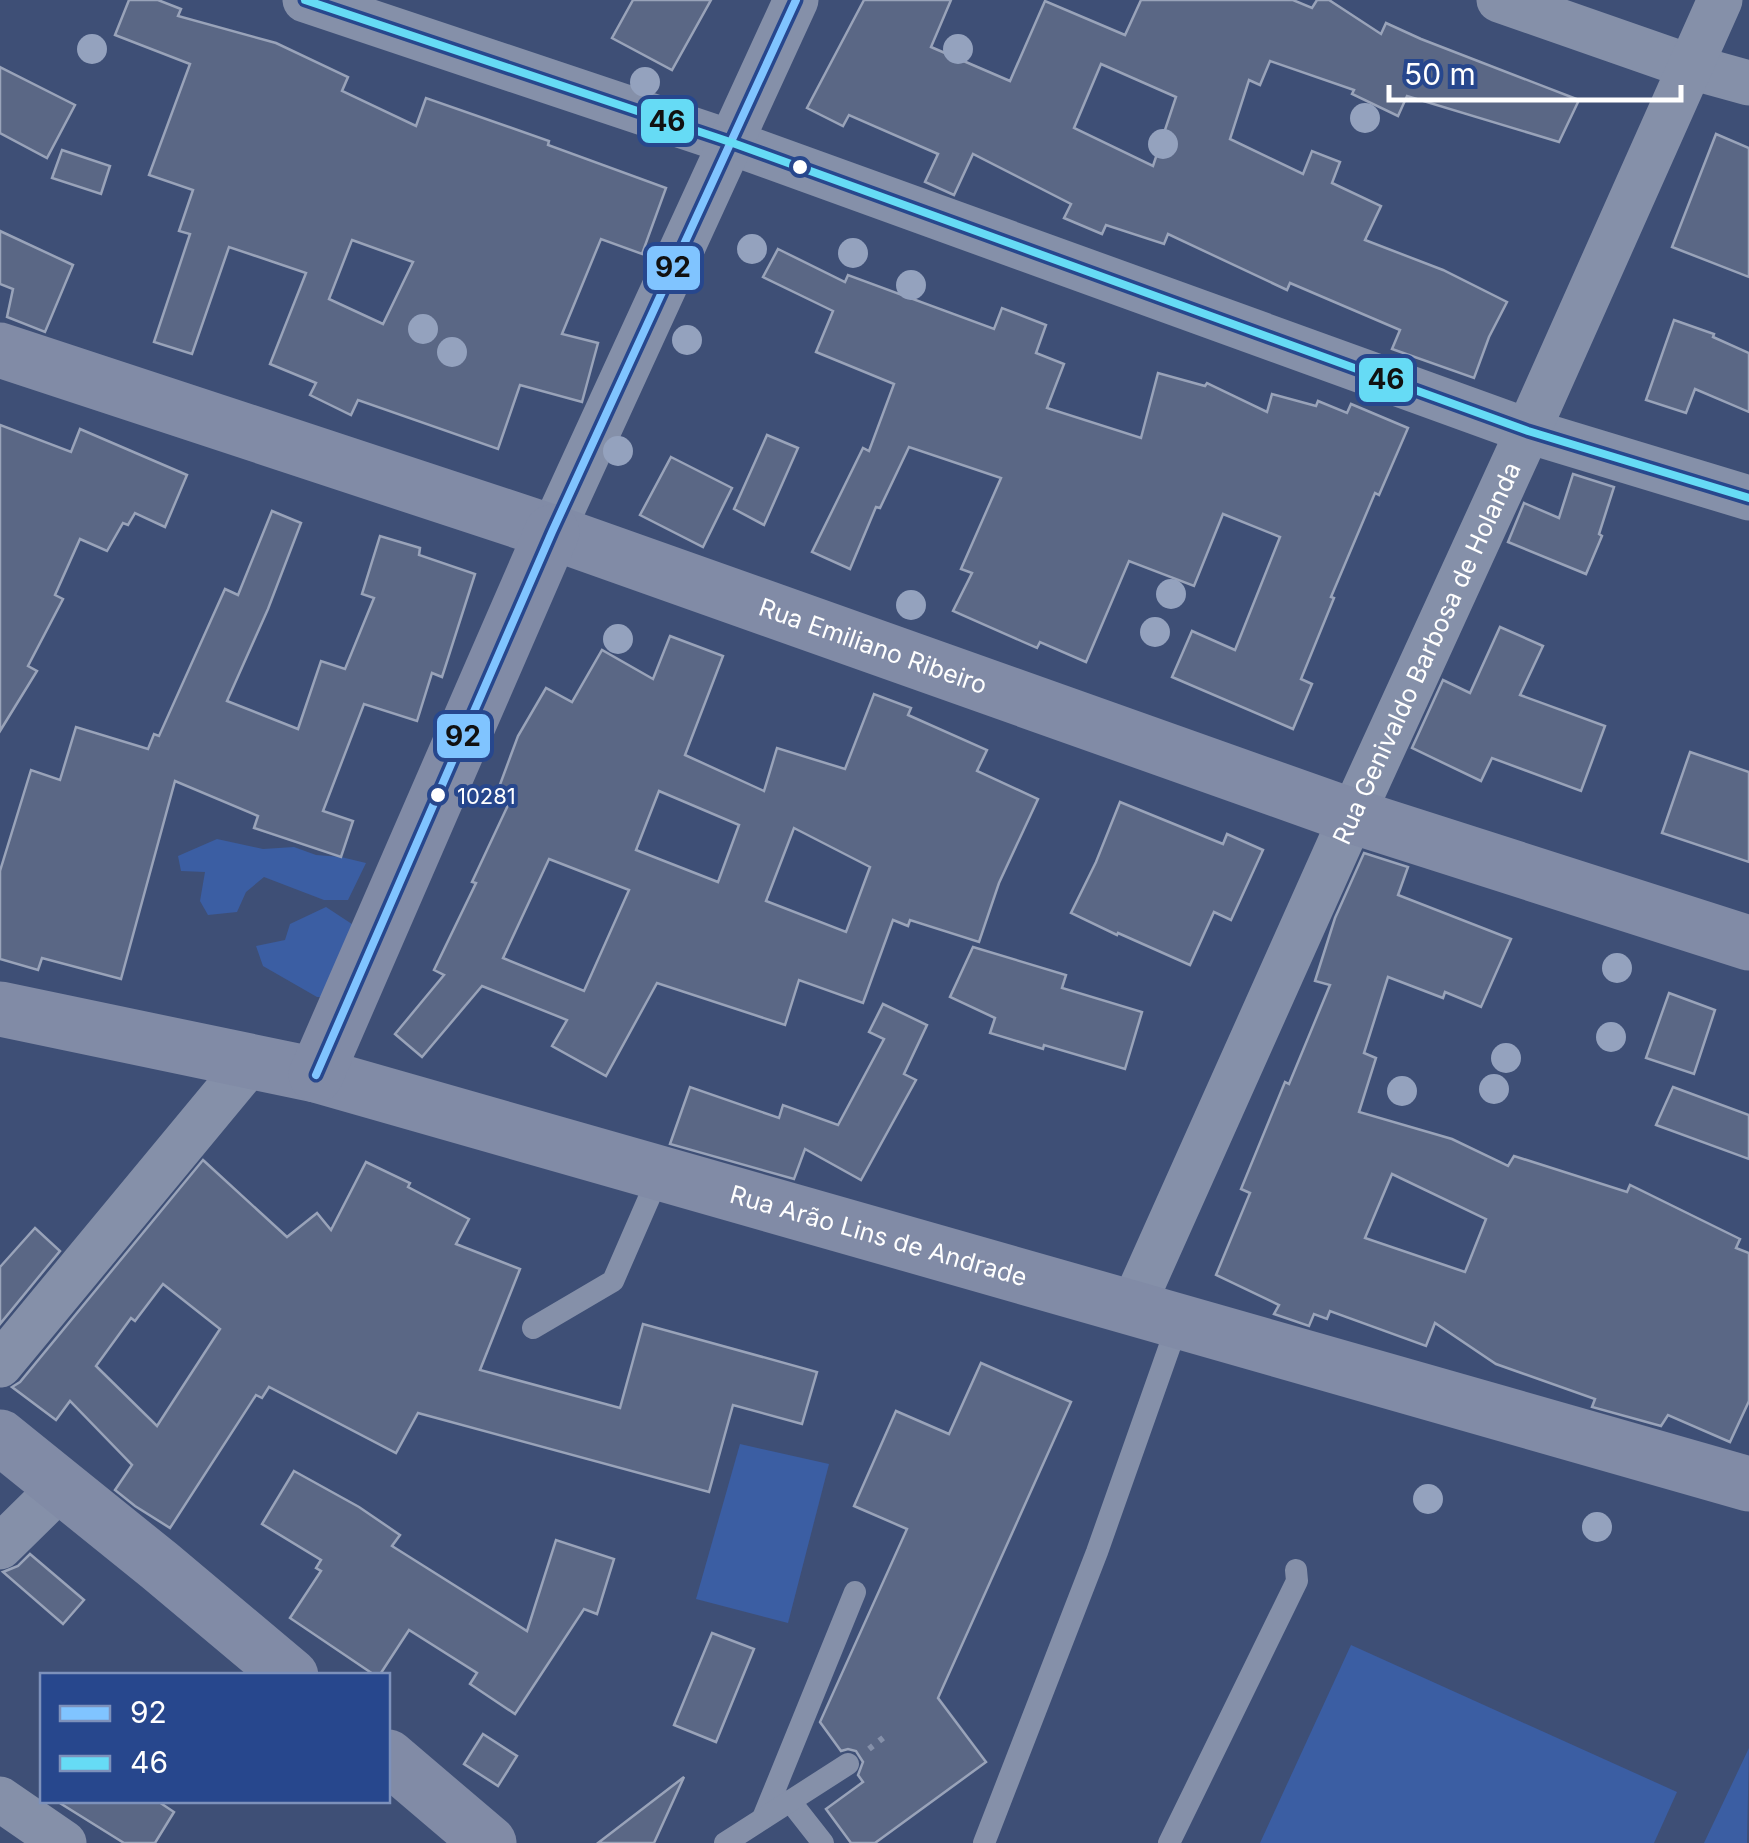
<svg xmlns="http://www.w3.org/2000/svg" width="1749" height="1843" font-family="Inter,sans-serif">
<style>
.green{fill:#3b5ea3}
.building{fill:#5a6785;stroke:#99a3b9;stroke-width:2.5;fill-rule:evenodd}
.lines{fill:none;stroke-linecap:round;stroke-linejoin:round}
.path{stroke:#8590a9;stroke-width:6;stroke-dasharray:5 8;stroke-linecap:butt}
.lane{stroke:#8590a9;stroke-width:22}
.street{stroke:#8590a9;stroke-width:45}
.secondary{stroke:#818ba6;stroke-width:55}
.bus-1-casing{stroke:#27478d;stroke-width:15}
.bus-2-casing{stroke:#27478d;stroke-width:15}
.bus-1{stroke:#80c4ff;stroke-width:8}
.bus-2{stroke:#66dbf5;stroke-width:8}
.tree{fill:#94a2be}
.bus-dot{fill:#fff;stroke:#27478d;stroke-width:4}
.labels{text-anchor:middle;stroke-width:8;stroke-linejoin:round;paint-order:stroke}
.bus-label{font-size:22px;fill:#fff;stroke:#27478d;text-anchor:start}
.street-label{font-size:25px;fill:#fff;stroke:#27478d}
.line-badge{stroke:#27478d;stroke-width:4}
.pale-badge-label{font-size:28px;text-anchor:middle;font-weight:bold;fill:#111}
</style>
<rect width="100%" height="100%" fill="#3e4f76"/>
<g class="green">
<path d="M217 839 263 849 294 847 316 855 341 857 366 863 348 900H324L264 877 246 892 237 912 208 915 200 901 205 872 181 871 178 856Z"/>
<path d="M326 907 361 930 341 997H317L263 966 256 946 285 940 290 924Z"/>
<path d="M740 1444 829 1464 788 1623 696 1599Z"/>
<path d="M1351 1645 1677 1792 1654 1843H1260Z"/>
<path d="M1749 1748 1747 1843H1704Z"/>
</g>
<g class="building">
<path d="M129 0H158L181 9 178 16 276 43 348 77 342 91 416 126 426 98 549 141 548 145 666 188 642 254 601 239 562 334 598 343 582 402 520 385 498 449 358 400 351 415 310 395 316 383 270 364 306 273 229 247 192 354 154 342 190 234 179 231 193 190 149 175 190 64 115 35ZM352 240 413 262 383 324 329 299Z"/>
<path d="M633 0H711L672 70 612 38Z"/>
<path d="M864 0H951L931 47 1010 81 1045 1 1125 35 1141 0H1293L1312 8 1317 0H1329L1381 34 1386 23 1421 39 1579 100 1559 142 1407 96 1398 116 1352 94 1354 90 1270 61 1260 85 1249 80 1230 139 1303 174 1312 151 1340 162 1332 183 1381 206 1365 240 1443 270 1507 302 1489 337 1474 378 1392 349 1400 330 1290 283 1287 290 1168 234 1164 244 1106 225 1102 234 1064 218 1071 204 973 154 954 195 925 182 938 154 849 115 843 126 807 108ZM1101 64 1176 97 1153 166 1074 128Z"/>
<path d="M0 67 75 105 47 158 0 133Z"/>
<path d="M1716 134 1749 148V277L1672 247Z"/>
<path d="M62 150 110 166 101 194 52 178Z"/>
<path d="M0 231 73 265 45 332 7 317 13 289 0 284Z"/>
<path d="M778 249 845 282 848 275 994 329 1002 308 1046 325 1036 353 1064 364 1047 408 1141 438 1158 373 1205 386 1207 383 1267 412 1272 394 1316 406 1318 401 1347 413 1351 404 1408 428 1379 495 1375 493 1331 597 1334 598 1301 679 1312 684 1293 729 1172 677 1192 631 1235 650 1280 537 1223 514 1194 586 1129 561 1086 662 1040 642 1037 648 953 611 972 573 961 569 1001 478 909 447 880 508 876 507 850 569 812 552 863 448 869 451 894 384 816 352 833 311 763 277Z"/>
<path d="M1674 320 1714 334 1713 337 1749 353V412L1695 389 1686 413 1646 400Z"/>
<path d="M0 425 71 452 80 429 187 475 165 527 135 513 128 525 123 523 107 551 80 539 55 595 63 599 28 666 37 671 0 731Z"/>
<path d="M767 435 798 448 764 525 734 509Z"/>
<path d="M671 457 732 488 703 547 640 515Z"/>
<path d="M1573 474 1614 487 1599 534 1602 536 1586 574 1508 542 1524 503 1559 518Z"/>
<path d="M272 511 301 523 268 609 227 701 298 729 321 661 345 669 374 598 362 594 380 536 420 548 419 555 475 574 442 677 432 673 417 721 364 704 323 811 353 821 341 857 254 828 258 816 175 781 121 979 42 958 38 970 0 959V871L31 770 60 780 76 727 148 749 154 734 159 736 225 589 238 595Z"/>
<path d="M1500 627 1543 646 1520 695 1605 726 1581 791 1492 758 1481 781 1412 748 1443 680 1470 693Z"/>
<path d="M670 636 723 656 685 755 764 791 777 748 845 769 874 694 911 708 908 715 987 750 977 771 1038 799 999 883 979 942 910 920 908 926 893 920 863 1003 799 980 785 1025 657 983 606 1076 552 1046 567 1020 482 986 422 1057 395 1034 444 975 434 970 476 883 472 882 509 803 495 798 518 736 546 688 572 702 602 650 653 679ZM659 791 739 825 718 882 636 850ZM794 828 870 867 846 932 766 901ZM549 859 629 890 584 991 503 958Z"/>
<path d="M1690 752 1749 772V862L1662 833Z"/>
<path d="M1120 802 1223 844 1227 834 1263 850 1231 920 1214 912 1190 965 1118 933 1117 935 1071 913 1096 862Z"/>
<path d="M1364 853 1408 867 1398 895 1511 939 1481 1007 1445 992 1443 998 1388 977 1364 1053 1376 1058 1359 1112 1452 1139 1508 1166 1514 1156 1627 1192 1630 1185 1740 1239 1736 1248 1749 1253V1401L1730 1442 1668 1415 1661 1426 1592 1407 1595 1399 1496 1364 1435 1323 1426 1346 1330 1311 1327 1319 1314 1314 1309 1326 1274 1314 1279 1305 1216 1275 1250 1193 1241 1189 1285 1082 1289 1084 1330 985 1315 981 1335 918ZM1392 1174 1486 1219 1465 1272 1365 1238Z"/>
<path d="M973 947 1066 975 1062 988 1142 1012 1125 1069 1044 1045 1043 1049 990 1033 995 1018 950 997Z"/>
<path d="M1669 993 1715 1010 1694 1074 1646 1058Z"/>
<path d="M883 1004 927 1025 904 1074 916 1080 861 1180 805 1149 794 1179 670 1144 690 1087 779 1118 783 1105 838 1125 884 1039 869 1032Z"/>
<path d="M1673 1087 1749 1115V1159L1656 1125Z"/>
<path d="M203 1160 287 1237 317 1213 331 1230 366 1162 410 1183 408 1187 469 1219 456 1244 520 1269 480 1370 620 1408 643 1324 817 1372 802 1424 733 1405 709 1492 418 1413 396 1453 269 1387 262 1398 256 1395 170 1528 135 1506 115 1490 132 1465 70 1401 56 1420 12 1387 20 1382ZM163 1284 220 1329 157 1426 96 1366 131 1318 135 1321Z"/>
<path d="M35 1228 60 1251 0 1324V1267Z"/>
<path d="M981 1363 1071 1402 938 1698 986 1762 875 1843H851L826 1809 863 1782 858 1775 863 1762 856 1751 848 1749 841 1751 820 1722 907 1529 854 1506 896 1411 949 1434Z"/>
<path d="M294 1471 359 1507 400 1535 392 1546 527 1631 556 1540 614 1559 597 1614 584 1609 515 1714 470 1684 477 1673 409 1630 379 1676H376L290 1618 321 1571 316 1568 321 1560 262 1524Z"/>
<path d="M30 1554 84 1600 63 1624 3 1572 18 1566Z"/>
<path d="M712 1633 754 1649 716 1742 674 1725Z"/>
<path d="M483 1734 517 1756 498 1786 464 1764Z"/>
<path d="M684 1777 654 1843H598Z"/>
<path d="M55 1800H156L174 1812 155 1843H124Z"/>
</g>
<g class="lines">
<path class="path" d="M869 1749 888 1734"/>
<g class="lane">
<path d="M533 1328 613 1281 660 1173"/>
<path d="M790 1801 823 1843"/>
<path d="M763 1818 855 1592"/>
<path d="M725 1843 848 1764"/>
<path d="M984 1843 1097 1552 1178 1323"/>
<path d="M1169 1843 1297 1581 1296 1570"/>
</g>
<g class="street">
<path d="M305 0 730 142 1528 431 1749 498"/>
<path d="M1499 0 1691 67 1749 83"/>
<path d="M552 532 796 0"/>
<path id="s1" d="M1132 1308 1352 816 1528 431 1720 0"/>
<path d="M0 1365 250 1063"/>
<path d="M0 1547 62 1486"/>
<path d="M0 1799 64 1843"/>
</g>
<g class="secondary">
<path id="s2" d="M0 350 552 532 1352 816 1749 943"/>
<path id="s3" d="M0 1009 316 1075 1749 1484"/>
<path d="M316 1075 552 532"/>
<path d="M0 1437 160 1566 291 1676"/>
<path d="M388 1757 489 1843"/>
</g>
<g class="bus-1-casing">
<path id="bus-1" d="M316 1075 552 532 796 0"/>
</g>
<g class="bus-2-casing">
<path id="bus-2" d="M305 0 730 142 1528 431 1749 498"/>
</g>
<use href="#bus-1" class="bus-1"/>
<use href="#bus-2" class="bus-2"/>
</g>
<g class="tree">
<circle cx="92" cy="49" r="15"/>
<circle cx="958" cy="49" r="15"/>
<circle cx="645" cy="82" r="15"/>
<circle cx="1365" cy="118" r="15"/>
<circle cx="1163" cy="144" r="15"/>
<circle cx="752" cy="249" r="15"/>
<circle cx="853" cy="253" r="15"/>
<circle cx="911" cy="285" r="15"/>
<circle cx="423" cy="329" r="15"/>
<circle cx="687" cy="340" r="15"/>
<circle cx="452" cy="352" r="15"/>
<circle cx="618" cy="451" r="15"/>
<circle cx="1171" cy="594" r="15"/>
<circle cx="911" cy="605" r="15"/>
<circle cx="1155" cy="632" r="15"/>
<circle cx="618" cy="639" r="15"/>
<circle cx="1617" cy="968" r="15"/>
<circle cx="1611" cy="1037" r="15"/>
<circle cx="1506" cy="1058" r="15"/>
<circle cx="1494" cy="1089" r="15"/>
<circle cx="1402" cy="1091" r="15"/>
<circle cx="1428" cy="1499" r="15"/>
<circle cx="1597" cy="1527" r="15"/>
</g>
<g class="bus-dot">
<circle cx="800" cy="167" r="9"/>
<circle cx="438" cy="795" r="9"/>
</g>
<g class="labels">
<g class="bus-label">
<text x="457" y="804">10281</text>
</g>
<g class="street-label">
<text dy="9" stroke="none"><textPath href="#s2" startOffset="922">Rua Emiliano Ribeiro</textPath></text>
<text dy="9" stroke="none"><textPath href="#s1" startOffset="718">Rua Genivaldo Barbosa de Holanda</textPath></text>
<text dy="9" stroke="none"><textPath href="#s3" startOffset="908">Rua Arão Lins de Andrade</textPath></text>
</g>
</g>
<g class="line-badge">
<rect x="639" y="97" width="57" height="48" rx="10" fill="#66dbf5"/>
<rect x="645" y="244" width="57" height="48" rx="10" fill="#80c4ff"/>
<rect x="1357" y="356" width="58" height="48" rx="10" fill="#66dbf5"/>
<rect x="435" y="712" width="57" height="48" rx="10" fill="#80c4ff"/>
</g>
<g class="pale-badge-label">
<text x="667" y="131">46</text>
<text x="673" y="277">92</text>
<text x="1386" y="389">46</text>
<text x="463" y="746">92</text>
</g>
<rect x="40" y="1673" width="350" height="130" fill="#27478d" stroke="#7d91bb" stroke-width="2.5"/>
<rect x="60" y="1706" width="50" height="15" fill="#80c4ff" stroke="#7d91bb" stroke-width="2.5"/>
<text x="130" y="1723" font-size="30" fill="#ffffff">92</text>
<rect x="60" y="1756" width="50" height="15" fill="#66dbf5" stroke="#7d91bb" stroke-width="2.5"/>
<text x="130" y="1773" font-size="30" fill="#ffffff">46</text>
<path d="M1389 85v15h292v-15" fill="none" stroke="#ffffff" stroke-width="5"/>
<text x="1404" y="85" font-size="30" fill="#ffffff" stroke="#27478d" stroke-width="8" paint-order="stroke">50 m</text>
</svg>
